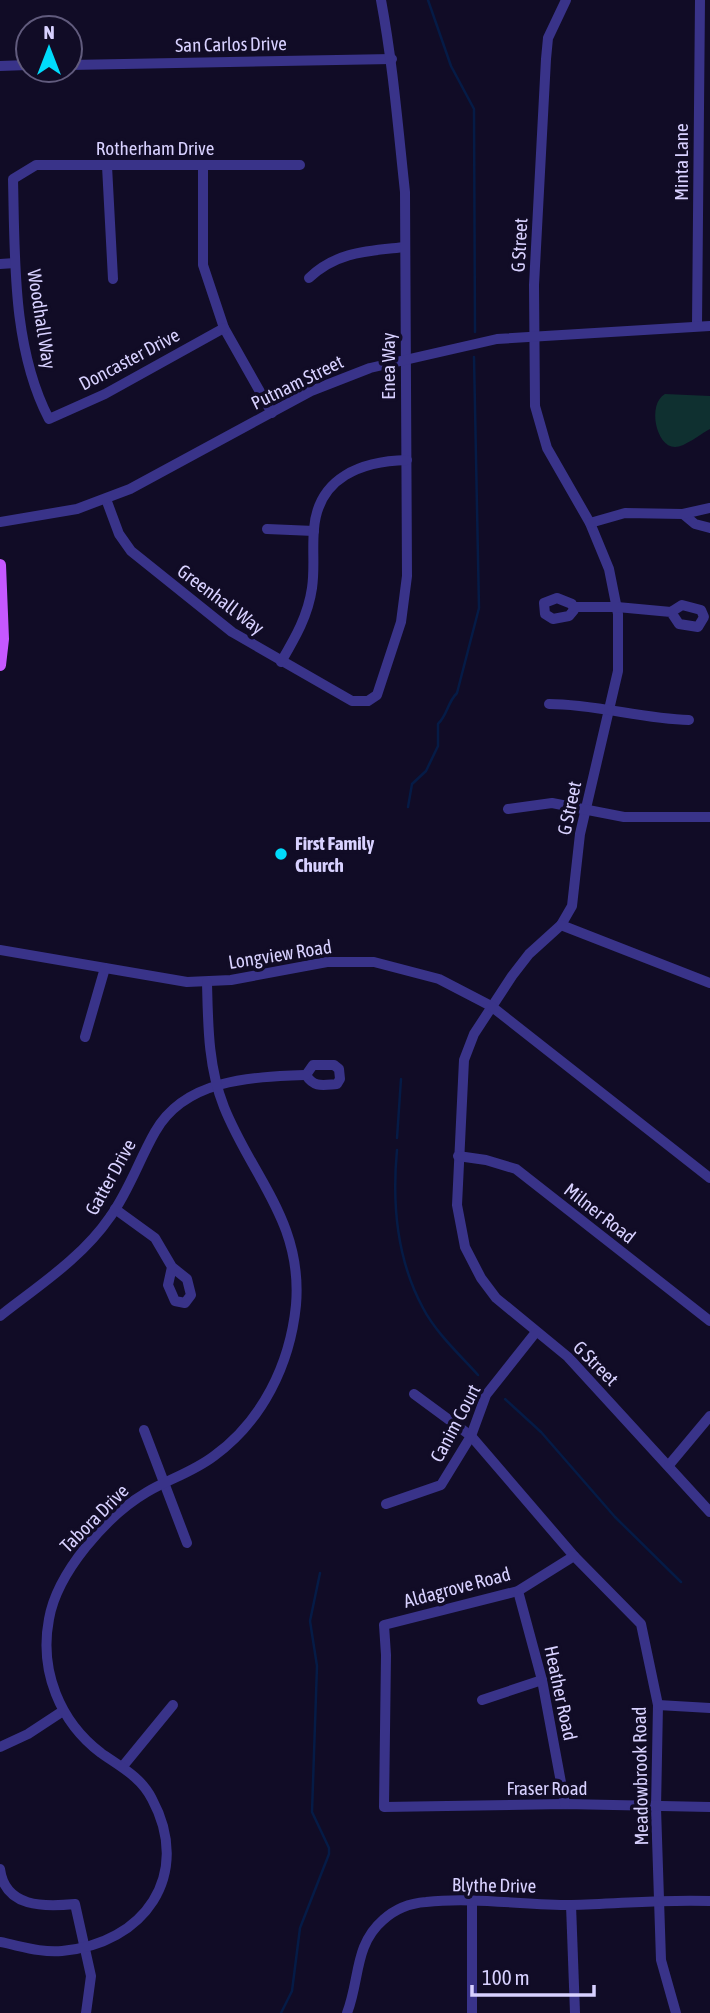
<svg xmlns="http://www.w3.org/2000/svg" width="710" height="2013" font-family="'Asap Condensed',sans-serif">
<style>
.green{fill:#0f3030}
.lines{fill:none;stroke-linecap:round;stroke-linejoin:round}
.stream{stroke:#051b46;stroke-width:2.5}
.minor{stroke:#393389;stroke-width:10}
.major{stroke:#c658ff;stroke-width:12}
.poi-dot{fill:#00dbfc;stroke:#110c26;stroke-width:2.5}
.labels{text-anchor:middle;stroke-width:7;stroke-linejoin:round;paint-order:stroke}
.street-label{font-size:19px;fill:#d8d1ff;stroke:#110c26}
.poi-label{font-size:19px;font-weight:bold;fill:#d8d1ff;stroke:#110c26;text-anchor:start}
</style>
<rect width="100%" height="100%" fill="#110c26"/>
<path class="green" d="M665 394 710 396V429C700 434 685 447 675 447 656 447 647 404 665 394Z"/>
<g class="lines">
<g class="stream">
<path d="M428 0 451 66 474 109 475 332"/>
<path d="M408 807 412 784 426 771 438 746V724C448 714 447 703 457 693L479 608 474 357"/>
<path d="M397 1138 401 1079"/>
<path d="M397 1150C392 1203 397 1260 423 1308 436 1333 460 1355 478 1375"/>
<path d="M505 1399 541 1432 615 1517 681 1582"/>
<path d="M281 2013 292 1991 300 1928 329 1854V1848L312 1812 317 1666 310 1621 320 1573"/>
</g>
<g class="minor">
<path d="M566 0 548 38 546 59 534 285 535 406 547 448 590 523 609 569 618 614V671L580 834 572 906 561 925 529 954 512 976 474 1034 464 1060 457 1205 465 1247 481 1278 496 1298 568 1357 710 1512"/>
<path d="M70 65 392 59"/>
<path d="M0 66 28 65"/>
<path d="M203 165V265L224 328 272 413"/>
<path d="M107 166 113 279"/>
<path d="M0 264 15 263"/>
<path d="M309 278C337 251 369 251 405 247"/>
<path d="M697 325 700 0"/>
<path d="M224 328 105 394 49 419C12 348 15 258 13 179L36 165H300"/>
<path d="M106 499 119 534 131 551 232 632 352 701H368L377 695 401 622 407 576 405 192C398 128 393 64 381 0"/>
<path d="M683 514 695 524 710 528"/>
<path d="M0 522 77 509 130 489 311 391 370 368 497 339 710 326"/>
<path d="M590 523 625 513 683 514 710 508"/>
<path d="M267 529 314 531"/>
<path d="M557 598 572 604 574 610 569 616 553 619 545 614 544 603Z"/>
<path d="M574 607H617L671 612 682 605 701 610 704 617 698 627 679 624 671 612"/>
<path d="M281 662C295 638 308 616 312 588 315 568 312 549 314 529 318 477 362 461 407 460"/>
<path d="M549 704C596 704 642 719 689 720"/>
<path d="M508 809 552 803 624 817H710"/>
<path d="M561 925 710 983"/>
<path d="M0 950 187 982 231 980 327 962H374L439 979 491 1006 710 1178"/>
<path d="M85 1037 105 968"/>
<path d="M313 1065H334L339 1069 340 1079 337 1084C323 1085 314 1088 306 1075Z"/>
<path d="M458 1156 486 1160 516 1169 710 1321"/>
<path d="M115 1209 155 1238 172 1267 187 1279 191 1295 185 1303 175 1301 168 1285 172 1267"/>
<path d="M0 1316C38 1286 82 1258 110 1217 129 1191 139 1160 155 1132 185 1079 251 1077 306 1075"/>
<path d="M414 1394 471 1436 574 1556 641 1624 658 1705 656 1808 661 1960 676 2013"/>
<path d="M144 1430 187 1543"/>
<path d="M669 1465 710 1416"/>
<path d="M386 1504 441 1485 471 1436 486 1395 536 1332"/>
<path d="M574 1556 518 1591 384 1625 386 1655 384 1807 565 1804 710 1807"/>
<path d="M518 1591 542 1680 565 1804"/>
<path d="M482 1700 542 1680"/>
<path d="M658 1705 710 1708"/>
<path d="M0 1747 28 1734 63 1711"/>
<path d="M123 1766 173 1705"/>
<path d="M0 1869C5 1908 44 1907 75 1904L91 1976 86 2013"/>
<path d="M472 1901V2013"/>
<path d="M571 1905 575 2013"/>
<path d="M0 1942C21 1946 41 1953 62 1951 144 1944 193 1875 152 1799 141 1777 121 1767 101 1753 60 1722 39 1671 49 1619 57 1573 106 1516 147 1492 169 1479 193 1472 214 1456 262 1421 290 1365 296 1305 303 1222 252 1177 224 1107 208 1067 208 1024 207 982"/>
<path d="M347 2013C360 1980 354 1945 383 1920 395 1909 411 1903 426 1902 474 1897 523 1905 571 1905 618 1904 663 1899 710 1901"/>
</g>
<path class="major" d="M0 565 3 639 0 665"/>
</g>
<circle class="poi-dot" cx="281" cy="854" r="7"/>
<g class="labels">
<g class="street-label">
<text transform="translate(231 44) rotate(-1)" y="7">San Carlos Drive</text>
<text x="155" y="155">Rotherham Drive</text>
<text transform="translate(681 162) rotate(-90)" y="7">Minta Lane</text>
<text transform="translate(519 245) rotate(-87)" y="7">G Street</text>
<text transform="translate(42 319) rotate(81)" y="7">Woodhall Way</text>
<text transform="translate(129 359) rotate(-28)" y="7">Doncaster Drive</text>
<text transform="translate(388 366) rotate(-90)" y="7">Enea Way</text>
<text transform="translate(297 382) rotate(-26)" y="7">Putnam Street</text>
<text transform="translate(221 599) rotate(37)" y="7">Greenhall Way</text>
<text transform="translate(569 808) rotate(-78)" y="7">G Street</text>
<text transform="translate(280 954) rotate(-9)" y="7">Longview Road</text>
<text transform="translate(110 1177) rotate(-61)" y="7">Gatter Drive</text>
<text transform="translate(600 1213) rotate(38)" y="7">Milner Road</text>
<text transform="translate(596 1363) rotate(45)" y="7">G Street</text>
<text transform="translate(455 1423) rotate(-62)" y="7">Canim Court</text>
<text transform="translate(94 1518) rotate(-45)" y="7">Tabora Drive</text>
<text transform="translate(457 1587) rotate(-15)" y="7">Aldagrove Road</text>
<text transform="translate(561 1693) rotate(78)" y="7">Heather Road</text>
<text transform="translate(640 1776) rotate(-91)" y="7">Meadowbrook Road</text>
<text x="547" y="1795">Fraser Road</text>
<text transform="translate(494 1885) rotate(1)" y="7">Blythe Drive</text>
</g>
<g class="poi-label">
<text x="295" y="850">First Family<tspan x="295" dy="22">Church</tspan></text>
</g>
</g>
<g transform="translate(49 49)"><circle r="33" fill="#110c26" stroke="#615b7d" stroke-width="2"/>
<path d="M0-5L12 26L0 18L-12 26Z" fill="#00dbfc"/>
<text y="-10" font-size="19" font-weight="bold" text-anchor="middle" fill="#d8d1ff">N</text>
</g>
<path d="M472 1985v10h122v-10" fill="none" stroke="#d8d1ff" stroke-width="3.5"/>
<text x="482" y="1985" font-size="21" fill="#d8d1ff" stroke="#110c26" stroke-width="5" paint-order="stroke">100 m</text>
</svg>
